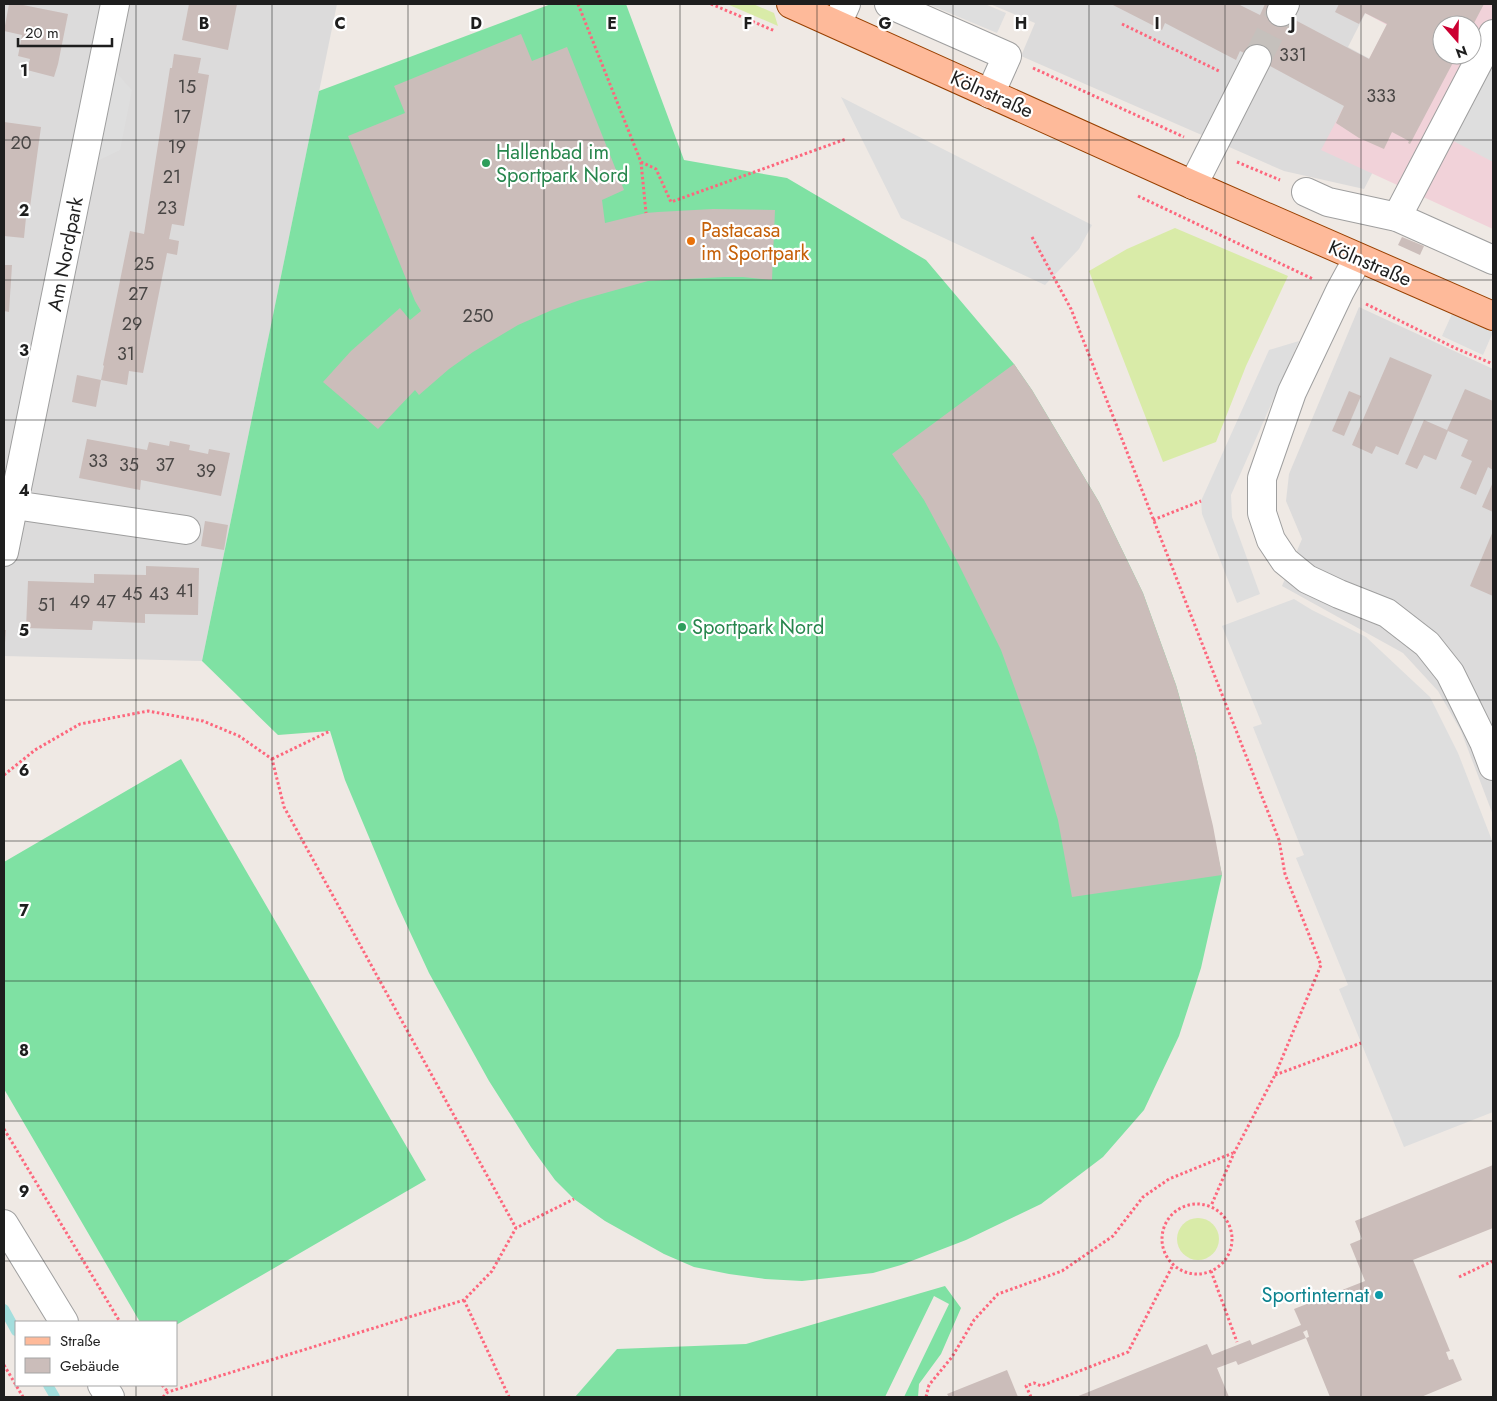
<svg xmlns="http://www.w3.org/2000/svg" width="1497" height="1401" font-family="Jost,sans-serif">
<style>
.residential{fill:#dcdbdb}
.commercial{fill:#f1d2d9;fill-rule:evenodd}
.grass{fill:#d9eba8}
.pitch{fill:#7fe1a3}
.parking{fill:#dedede}
.lines{fill:none;stroke-linecap:round;stroke-linejoin:round}
.stream{stroke:#a3dedd;stroke-width:10}
.building{fill:#cbbdba}
.minor-tunnel{stroke:#c5c0bc;stroke-width:28;stroke-dasharray:28 14;stroke-linecap:butt}
.minor-casing{stroke:#9f9f9f;stroke-width:30}
.major-casing{stroke:#984000;stroke-width:30}
.path{stroke:#fd677d;stroke-width:3;stroke-dasharray:2.5 2.5;stroke-linecap:butt}
.minor{stroke:#fff;stroke-width:28}
.major{stroke:#feba9a;stroke-width:28}
.grid{fill:none;stroke:#1e1e1e;stroke-width:1;stroke-opacity:0.55}
.leisure-dot{fill:#2e9e5b;stroke:#fff;stroke-width:2}
.food-dot{fill:#e8710a;stroke:#fff;stroke-width:2}
.culture-dot{fill:#0f9aa8;stroke:#fff;stroke-width:2}
.labels{text-anchor:middle;stroke-width:4.5;stroke-linejoin:round;paint-order:stroke}
.number-label{font-size:18px;fill:#494645}
.street-label{font-size:20px;fill:#1e1e1e;stroke:#fff}
.leisure-label{font-size:20px;fill:#27864d;stroke:#fff;text-anchor:start}
.food-label{font-size:20px;fill:#c56008;stroke:#fff;text-anchor:start}
.culture-label{font-size:20px;fill:#0d838f;stroke:#fff;text-anchor:end}
.grid-label{font-size:16px;text-anchor:middle;font-weight:bold;fill:#1e1e1e;stroke:#fff;stroke-width:4.5;stroke-linejoin:round;paint-order:stroke}
</style>
<rect width="100%" height="100%" fill="#efe9e4"/>
<g class="residential">
<path d="M4 4H337L202 661 4 656Z"/>
<path d="M990 4H1370L1348 47 1418 85 1364 189 1284 171 1021 56 1035 23Z"/>
<path d="M1359 307 1493 369V815L1461 731 1438 691 1403 653 1282 586 1302 539 1286 501 1289 474Z"/>
</g>
<path class="commercial" d="M1370 4H1493V229L1321 150 1387 25 1365 13ZM1442 25H1472V55H1442Z"/>
<g class="grass">
<path d="M727 4H753L774 13 778 26Z"/>
<path d="M1175 228 1288 276 1246 366 1216 442 1163 462 1089 271 1127 249Z"/>
<circle cx="1198" cy="1239" r="21"/>
</g>
<g class="pitch">
<path d="M551 4H626L684 160 787 178 926 260 1014 364 1032 390 1099 502 1143 593 1176 685 1196 755 1222 875 1201 968 1179 1036 1144 1110 1103 1157 1041 1204 966 1240 901 1265 873 1273 802 1281 765 1279 729 1274 694 1267 664 1254 605 1221 574 1199 555 1180 531 1147 489 1081 429 973 397 904 345 780 330 731 278 735 202 661 319 91Z"/>
<path d="M181 759 426 1180 176 1325V1322H140L4 1089V862Z"/>
<path d="M945 1286 961 1308 941 1354 919 1384 918 1397H904L949 1304 934 1296 885 1397H575L617 1349 746 1344Z"/>
</g>
<g class="parking">
<path d="M928 4H985L1006 13 997 33Z"/>
<path d="M1493 45V162L1444 136Z"/>
<path d="M115 71 132 90 120 150 97 161Z"/>
<path d="M841 97 1092 225 1079 249 1045 285 901 218Z"/>
<path d="M1452 314 1493 332 1483 355 1442 336Z"/>
<path d="M1299 341 1231 495 1232 517 1260 594 1237 603 1202 514 1201 501 1269 350Z"/>
<path d="M1294 599 1312 610 1366 637 1430 697 1458 753 1493 843V1112L1404 1147 1339 989 1348 985 1296 858 1304 855 1253 727 1262 724 1222 626Z"/>
</g>
<g class="lines">
<g class="stream">
<path d="M4 1309 16 1331"/>
<path d="M48 1385 55 1397"/>
</g>
</g>
<g class="building">
<path d="M9 4H18L68 14 58 64 54 77 27 70 30 59 18 56 22 35 4 31Z"/>
<path d="M189 4H237L228 50 182 40Z"/>
<path d="M1111 4H1238L1260 15 1265 4 1369 59 1387 24 1365 13 1359 24 1335 12 1339 4H1484L1473 25H1442V55H1457L1410 144 1408 143 1409 141 1392 132 1384 149 1359 138 1336 123 1344 106 1257 59 1240 51 1236 60 1165 23 1162 30Z"/>
<path d="M521 34 532 61 567 47 624 190 602 200 605 223 646 213 658 212 713 209 775 210 772 280 743 277H725L648 281 580 300 552 310 518 325 473 352 449 369 419 395 415 390 378 429 323 382 351 351 400 308 410 320 421 311 415 301 348 136 405 113 394 86Z"/>
<path d="M174 54 201 58 198 73 209 75 184 226 172 224 169 239 179 241 177 255 167 253 143 373 129 371 127 385 101 380 104 366 103 365 130 231 144 234 170 68H172Z"/>
<path d="M4 122 41 127 30 207H27L24 238 4 236Z"/>
<path d="M1402 237 1424 246 1420 255 1398 245Z"/>
<path d="M4 265H12L9 312 4 311Z"/>
<path d="M1390 357 1432 375 1398 455 1376 446 1372 454 1352 445Z"/>
<path d="M1014 364 1032 390 1099 502 1143 593 1176 685 1196 755 1213 826 1222 875 1072 897 1058 820 1036 747 1001 650 958 563 924 500 892 454Z"/>
<path d="M77 375 101 380 96 407 72 402Z"/>
<path d="M1465 389 1493 401V470L1488 467 1476 495 1460 488 1472 461 1461 456 1468 440 1448 431 1436 460 1424 455 1417 469 1405 464 1424 420 1447 430Z"/>
<path d="M1349 391 1361 396 1344 436 1332 431Z"/>
<path d="M87 439 147 450 149 442 169 446 170 441 190 445 189 450 208 454 209 449 230 453 221 496 141 480 140 490 79 478Z"/>
<path d="M1493 482V512L1482 507Z"/>
<path d="M205 521 228 525 224 550 201 546Z"/>
<path d="M1493 531V596L1470 586Z"/>
<path d="M146 566 199 568 198 615 145 614V623L93 621 92 630 26 628 28 581 94 583V574L146 575Z"/>
<path d="M4 630H6L5 643H4Z"/>
<path d="M1493 1165V1228L1413 1260 1450 1351 1446 1352 1449 1360 1453 1359 1462 1380 1421 1397H1330L1306 1338 1309 1337 1307 1330 1303 1332 1306 1338 1238 1365 1236 1361 1217 1368 1229 1397H1076L1207 1344 1212 1355 1250 1340 1252 1345 1301 1325 1294 1309 1365 1281 1350 1244 1362 1239 1355 1221Z"/>
<path d="M1007 1370 1018 1397H949L947 1394Z"/>
</g>
<g class="lines">
<path class="minor-tunnel" d="M1257 59 1281 12"/>
<g class="minor-casing">
<g id="minor">
<path d="M889 4 1007 56 990 94"/>
<path d="M1281 12 1285 4"/>
<path d="M837 24 846 4"/>
<path d="M1193 185 1257 59"/>
<path d="M1306 192 1328 202 1397 217 1493 260"/>
<path d="M1397 217 1493 34"/>
<path d="M1358 258 1340 291 1292 392 1262 478V513L1271 540 1285 561 1307 579 1339 594 1387 613 1427 644 1450 673 1484 742 1493 766"/>
<path d="M14 505 186 530"/>
<path d="M4 552 115 4"/>
<path d="M4 1224 64 1322"/>
<path d="M102 1385 110 1397"/>
</g>
</g>
<g class="major-casing">
<path id="major" d="M791 4 1193 185 1493 316"/>
</g>
<g class="path">
<path d="M578 4 641 162 656 169 671 202 846 139"/>
<path d="M711 4 775 31"/>
<path d="M1122 24 1219 71"/>
<path d="M1033 68 1184 137"/>
<path d="M641 162 646 213"/>
<path d="M1237 162 1280 180"/>
<path d="M1138 196 1313 279"/>
<path d="M1032 237 1071 309 1279 840 1285 874 1321 965 1275 1075 1234 1153 1211 1206"/>
<path d="M1366 304 1455 348 1493 364"/>
<path d="M1153 520 1201 501"/>
<path d="M272 759 330 731"/>
<path d="M4 775 35 750 80 724 148 711 203 721 239 736 272 759 284 807 516 1228"/>
<path d="M1275 1075 1361 1043"/>
<path d="M4 1129 120 1322"/>
<circle cx="1197" cy="1239" r="35"/>
<path d="M1211 1271 1237 1342"/>
<path d="M1459 1277 1493 1261"/>
<path d="M464 1300 509 1397"/>
<path d="M4 1365 23 1397"/>
<path d="M162 1385 168 1392"/>
<path d="M163 1397 168 1392 464 1300 492 1271 516 1228 574 1199"/>
<path d="M926 1397 929 1385 952 1357 974 1320 998 1294 1062 1271 1113 1236 1143 1197 1169 1179 1233 1153"/>
<path d="M1031 1397 1026 1386 1034 1383 1041 1386 1128 1352 1173 1265"/>
</g>
<use href="#minor" class="minor"/>
<use href="#major" class="major"/>
</g>
<path class="grid" d="M136 4V1322M272 4V1397M408 4V1397M544 4V1397M680 4V1397M817 4V1397M953 4V1397M1089 4V1397M1225 4V1397M1361 4V1397M4 140H1493M4 280H1493M4 420H1493M4 560H1493M4 700H1493M4 841H1493M4 981H1493M4 1121H1493M4 1261H1493M136 1385V1397"/>
<g class="leisure-dot">
<circle cx="486" cy="163" r="5"/>
<circle cx="682" cy="627" r="5"/>
</g>
<circle class="food-dot" cx="691" cy="241" r="5"/>
<circle class="culture-dot" cx="1379" cy="1295" r="5"/>
<g class="labels">
<g class="number-label">
<text x="1293" y="61">331</text>
<text x="187" y="93">15</text>
<text x="1381" y="102">333</text>
<text x="182" y="123">17</text>
<text x="21" y="149">20</text>
<text x="177" y="153">19</text>
<text x="172" y="183">21</text>
<text x="167" y="214">23</text>
<text x="144" y="270">25</text>
<text x="138" y="300">27</text>
<text x="478" y="322">250</text>
<text x="132" y="330">29</text>
<text x="126" y="360">31</text>
<text x="98" y="467">33</text>
<text x="129" y="471">35</text>
<text x="165" y="471">37</text>
<text x="206" y="477">39</text>
<text x="185" y="597">41</text>
<text x="132" y="600">45</text>
<text x="159" y="600">43</text>
<text x="80" y="608">49</text>
<text x="106" y="608">47</text>
<text x="47" y="611">51</text>
</g>
<g class="street-label">
<text transform="translate(992 94) rotate(24)" y="7">Kölnstraße</text>
<text transform="translate(65 254) rotate(-79)" y="7">Am Nordpark</text>
<text transform="translate(1370 263) rotate(23)" y="7">Kölnstraße</text>
</g>
<g class="leisure-label">
<text x="496" y="159">Hallenbad im<tspan x="496" dy="23">Sportpark Nord</tspan></text>
<text x="692" y="634">Sportpark Nord</text>
</g>
<g class="food-label">
<text x="701" y="237">Pastacasa<tspan x="701" dy="23">im Sportpark</tspan></text>
</g>
<g class="culture-label">
<text x="1369" y="1302">Sportinternat</text>
</g>
</g>
<g class="grid-label">
<text x="204" y="29">B</text>
<text x="340" y="29">C</text>
<text x="476" y="29">D</text>
<text x="612" y="29">E</text>
<text x="748" y="29">F</text>
<text x="885" y="29">G</text>
<text x="1021" y="29">H</text>
<text x="1157" y="29">I</text>
<text x="1293" y="29">J</text>
<text x="24" y="76">1</text>
<text x="24" y="216">2</text>
<text x="24" y="356">3</text>
<text x="24" y="496">4</text>
<text x="24" y="636">5</text>
<text x="24" y="776">6</text>
<text x="24" y="916">7</text>
<text x="24" y="1056">8</text>
<text x="24" y="1197">9</text>
</g>
<rect width="1497" height="1401" fill="none" stroke="#1e1e1e" stroke-width="10"/>
<rect x="15" y="1321" width="162" height="65" fill="#ffffff" stroke="#a5a5a5"/>
<rect x="25" y="1337" width="25" height="8" fill="#feba9a" stroke="#a5a5a5"/>
<text x="60" y="1346" font-size="15" fill="#1e1e1e">Straße</text>
<rect x="25" y="1358" width="25" height="15" fill="#cbbdba" stroke="#a5a5a5"/>
<text x="60" y="1371" font-size="15" fill="#1e1e1e">Gebäude</text>
<g transform="translate(1457 40) rotate(160)"><circle r="24" fill="#ffffff" stroke="#a5a5a5"/>
<path d="M0-4L9 19L0 12L-9 19Z" fill="#cc0032"/>
<text y="-8" font-size="14" font-weight="bold" text-anchor="middle" fill="#1e1e1e">N</text>
</g>
<path d="M18 38v8h94v-8" fill="none" stroke="#1e1e1e" stroke-width="2.5"/>
<text x="25" y="38" font-size="15" fill="#1e1e1e" stroke="#ffffff" stroke-width="4" paint-order="stroke">20 m</text>
</svg>
